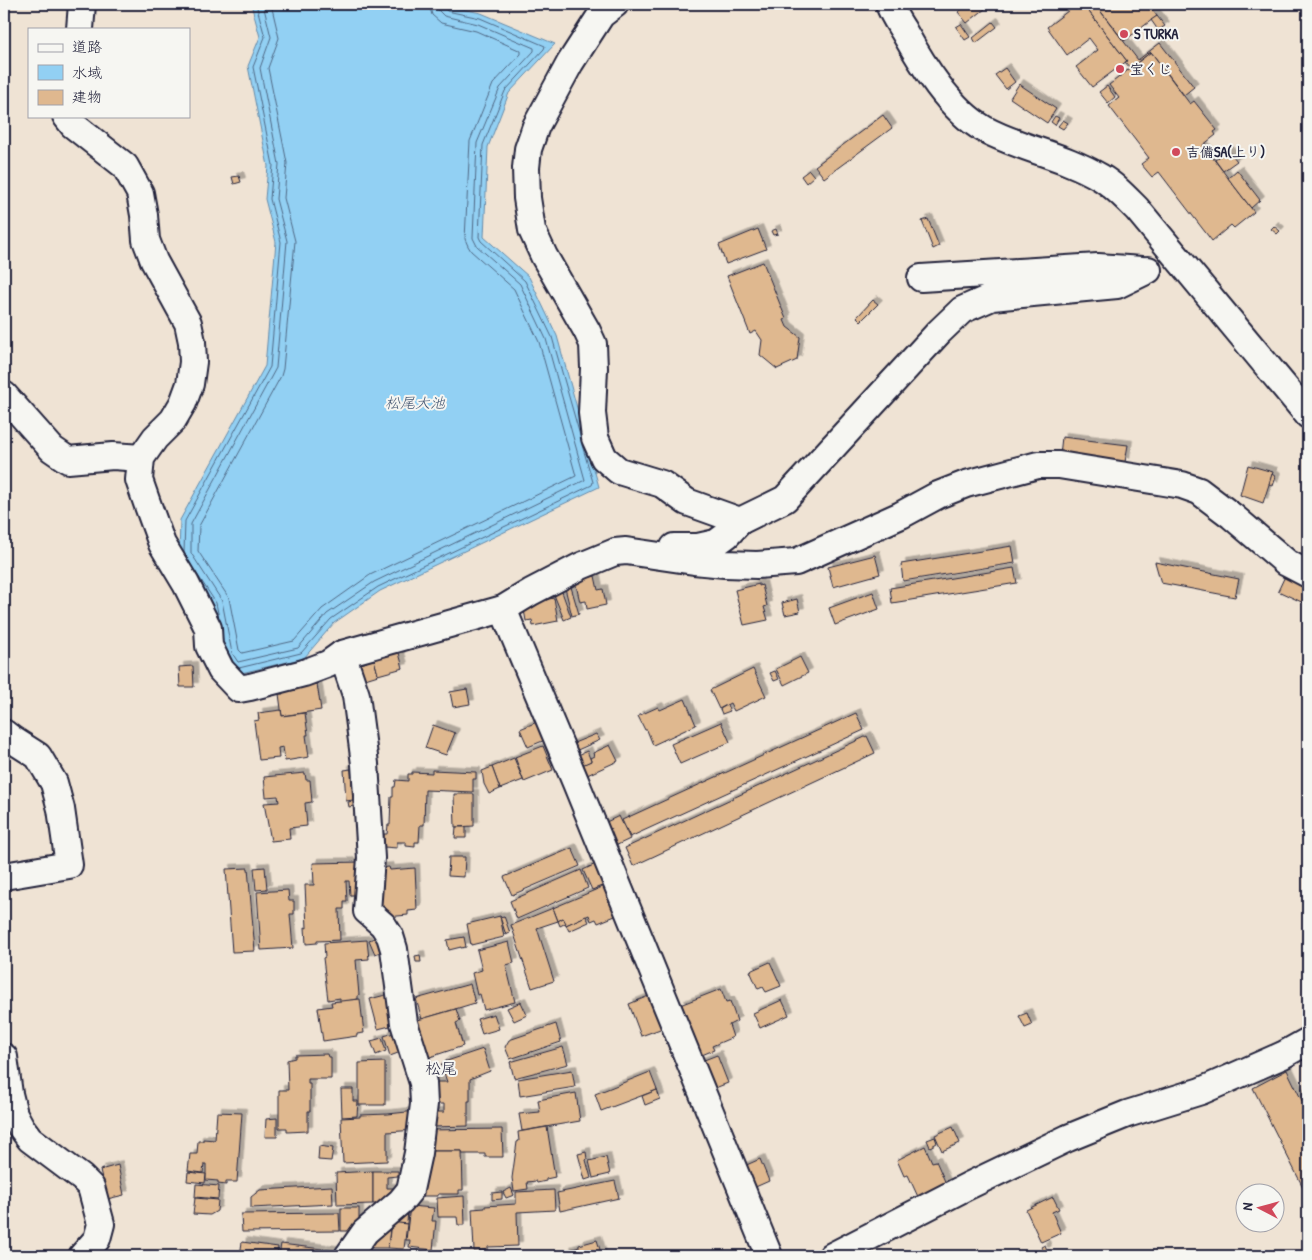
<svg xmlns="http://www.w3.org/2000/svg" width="1312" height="1260" font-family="'Patrick Hand','Klee One',sans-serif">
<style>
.water{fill:#92d0f3;stroke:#658aa9}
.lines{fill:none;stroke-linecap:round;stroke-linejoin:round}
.shore{stroke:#4f6885;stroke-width:1}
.building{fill:#dfb88f;stroke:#22223b;filter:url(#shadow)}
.minor-casing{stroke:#22223b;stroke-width:30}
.minor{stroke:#f6f6f2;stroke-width:26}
.poi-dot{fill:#d1495b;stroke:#f6f6f2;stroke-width:2}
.labels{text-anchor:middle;stroke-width:4;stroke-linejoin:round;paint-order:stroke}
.poi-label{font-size:14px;font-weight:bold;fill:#22223b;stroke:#f6f6f2;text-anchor:start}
.water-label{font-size:15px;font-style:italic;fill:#445672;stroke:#f6f6f2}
.quarter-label{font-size:16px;fill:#22223b;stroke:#f6f6f2}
</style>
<defs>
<filter id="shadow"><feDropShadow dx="4.5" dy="-4.5" stdDeviation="0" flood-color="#0004"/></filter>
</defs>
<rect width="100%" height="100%" fill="#efe3d4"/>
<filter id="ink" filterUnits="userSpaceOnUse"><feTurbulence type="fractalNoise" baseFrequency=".02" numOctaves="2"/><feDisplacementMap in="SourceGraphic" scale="10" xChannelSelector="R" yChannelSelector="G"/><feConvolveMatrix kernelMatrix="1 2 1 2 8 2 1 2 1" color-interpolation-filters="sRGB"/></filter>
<g filter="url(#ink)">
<path class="water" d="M251 4H437L481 13 555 44 509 93 488 147 484 237 529 277 557 336 599 487 380 591 334 623 304 658 233 675 221 658 212 606 179 557 180 520 265 366 276 242 265 199 268 166 248 66 260 37Z"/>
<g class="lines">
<g class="shore">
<path d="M263 4 271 37 260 68 279 164 276 199 287 241 276 368 191 524V553L222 601 232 653 238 662 298 648 327 614 374 582 585 480 546 339 520 284 477 246 473 238 477 143 500 88 534 51V48L478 24 444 16 439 11 437 4"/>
<path d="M271 4 279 38 268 68 287 163 284 198 295 241 283 369 281 376 199 526 198 551 229 598 239 650 242 653 294 641 322 609 370 575 576 476 539 342 514 289 471 251 468 246 465 239 470 141 493 84 521 54V51L476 31 441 23 432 15 429 4"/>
<path d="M443 4 444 8 447 11 480 18 545 46 544 49 505 91 483 145 479 237 481 241 525 281 552 337 581 439"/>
<path d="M184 553 185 521 270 367 281 242 270 199 273 165 253 67 265 37 256 4"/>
<path d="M195 571 216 603 219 618"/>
<path d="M239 668 301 653 331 619 378 587 592 485 593 482 582 445"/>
</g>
</g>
<g class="building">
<path d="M968 4H988L990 5 967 23 958 12Z"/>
<path d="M1077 4H1083L1127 61 1092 87 1076 67 1098 50 1089 38 1067 55 1047 27Z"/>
<path d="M1083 4H1095L1138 60 1160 43 1194 87 1184 95 1151 52 1130 68 1125 62 1127 61Z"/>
<path d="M1095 4H1148L1157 16 1124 41Z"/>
<path d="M1157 16 1165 26 1158 30 1151 20Z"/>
<path d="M993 22 997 27 976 43 973 38Z"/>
<path d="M961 24 970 37 965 40 956 27Z"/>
<path d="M1151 52 1190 104 1194 101 1217 130 1214 132 1216 135 1203 145 1254 212 1234 228 1231 225 1212 241 1159 172 1152 177 1141 164 1149 158 1109 106 1119 98 1109 85Z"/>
<path d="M1005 68 1015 82 1006 89 995 75Z"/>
<path d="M1019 84 1056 109 1047 123 1010 98Z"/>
<path d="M1107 86 1115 97 1108 103 1099 92Z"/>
<path d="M883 115 892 128 824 178 815 166Z"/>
<path d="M1055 116 1059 118 1055 125 1051 122Z"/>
<path d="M1063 120 1068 123 1063 129 1058 126Z"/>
<path d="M1228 150 1237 161 1223 171 1215 160Z"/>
<path d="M809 170 814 176 806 183 801 176Z"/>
<path d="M1237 170 1260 200 1251 208 1228 178Z"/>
<path d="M239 176 241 182 234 184 232 177Z"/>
<path d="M928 219 939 246 933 249 922 221Z"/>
<path d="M1274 226 1280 231 1277 234 1271 229Z"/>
<path d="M758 229 766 249 726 264 719 245Z"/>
<path d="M776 229 778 234 773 235 771 231Z"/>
<path d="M763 262 786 319 784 320 787 327 800 337 797 360 777 369 760 355 762 340 756 331 750 334 727 276Z"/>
<path d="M873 300 878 304 861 321 857 317Z"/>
<path d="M1062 437 1128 445 1125 462 1060 455Z"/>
<path d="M1248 465 1273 472 1263 503 1240 495Z"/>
<path d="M1272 474 1276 477 1273 486 1269 484Z"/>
<path d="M1012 546 1015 563 903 581 901 564Z"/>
<path d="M875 555 880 574 833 587 828 567Z"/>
<path d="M1155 562 1239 579 1235 597 1161 583Z"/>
<path d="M1014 568 1017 583 892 603 890 588Z"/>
<path d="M1286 574 1308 583V605L1278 591Z"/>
<path d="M595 576 598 590 603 589 606 605 587 609 586 601 580 602 575 581Z"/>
<path d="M759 584V586L762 585 767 606 764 607 768 620 744 625 735 590Z"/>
<path d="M571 587 579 614 572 616 565 588Z"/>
<path d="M561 589 571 617 564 620 553 592Z"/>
<path d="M873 592 879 609 835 625 829 608Z"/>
<path d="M554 598 558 621 533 626 532 620 526 621 523 604Z"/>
<path d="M797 599 800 612 785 615 782 603Z"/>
<path d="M398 649 403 668 378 675 373 656Z"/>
<path d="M373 656 378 675 362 680 358 665 367 662 365 658Z"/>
<path d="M800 657 808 673 784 685 776 669Z"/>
<path d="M193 666 194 687H180L179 667Z"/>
<path d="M753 669 766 696 734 711 730 703 719 709 710 690Z"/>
<path d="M775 671 779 679 774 681 770 673Z"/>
<path d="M317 684 321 710 282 716 279 694H283L282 689Z"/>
<path d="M467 689 470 704 453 707 450 692Z"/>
<path d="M685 699 696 725 653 745 647 730H645L638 716 658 707 660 710Z"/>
<path d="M727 705 730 711 722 714 720 709Z"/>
<path d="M281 710 282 716 305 713 308 735H306L309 757 285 761 283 747 278 748 279 758 259 760 254 721 259 720 258 713Z"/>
<path d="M856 713 864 730 630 837 622 820Z"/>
<path d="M537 722 545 740 528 747 520 729Z"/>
<path d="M721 722 730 742 680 764 671 744Z"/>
<path d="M433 725 455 733 446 755 425 748Z"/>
<path d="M596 734 600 740 573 752 569 745Z"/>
<path d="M867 736 875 753 633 866 625 848Z"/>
<path d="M610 745 618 761 585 776 580 765 591 761 590 758 594 756 593 753Z"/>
<path d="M543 746 553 770 524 782 515 757Z"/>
<path d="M587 751 591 761 582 765 578 755Z"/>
<path d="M514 758 523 780 500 789 492 767Z"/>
<path d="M492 767 500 789 489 794 484 784 482 771Z"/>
<path d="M351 769 353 800 346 801 344 770Z"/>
<path d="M432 770 476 772V779H473V792L425 790 424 825H420L419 842H415V847L406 846V842H397V848L384 847V834H387L388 825H390L391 797H393V787H395L396 780 408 781V774H412V772L432 773Z"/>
<path d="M305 773 306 780H310L312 802 305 803 307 826 289 828 290 839 271 841 264 803 279 802 278 796 266 797 264 777Z"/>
<path d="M454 794H474V826L455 827Z"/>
<path d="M354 801V806L349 807 348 802Z"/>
<path d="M619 816 630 839 613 847 602 824Z"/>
<path d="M456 827H466V838H455Z"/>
<path d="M572 848 580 866 512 895 504 877Z"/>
<path d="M449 857H465L464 877 448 876Z"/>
<path d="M362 862 363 895H350L349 881H346L347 901H344V909H339L340 940 317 941V943L306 944 305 927 307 928 305 885H314L313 863Z"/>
<path d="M600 862 609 883 592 890 583 870Z"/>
<path d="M265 867 267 889 256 890 254 868Z"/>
<path d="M389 867 390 870 415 868 417 910 408 911V915L387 917 377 913 379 868Z"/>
<path d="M248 868 255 951 232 952 226 869Z"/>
<path d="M581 870 588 888 517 919 510 901Z"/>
<path d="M607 885 620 914 598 923 596 919 591 921 589 915 566 925 563 918 558 921 553 908Z"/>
<path d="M288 890 289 901H294V914H290L293 948 261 950 257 892Z"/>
<path d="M553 908 558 921 537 928 554 981 532 988 511 925Z"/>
<path d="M500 916 504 937 471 945 467 924Z"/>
<path d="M504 916 510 933 506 935 500 917Z"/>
<path d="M586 916 589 922 569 931 566 925Z"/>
<path d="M563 918 566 923 560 926 558 921Z"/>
<path d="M380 936 386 950 375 954 369 940Z"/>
<path d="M464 937 466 947 461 948V947L449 950 447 940Z"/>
<path d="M367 940 369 959 356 960 359 995H358V999L340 1002V998L328 1000 323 958 325 957 324 943Z"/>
<path d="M509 942 514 963 506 965 515 1002 484 1010 480 994 477 995 472 973 482 970 477 950Z"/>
<path d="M420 955 421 962H416L415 956Z"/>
<path d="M770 962 781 986 766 992 763 987 758 989 750 971Z"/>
<path d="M470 984 475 1003 422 1019 416 999Z"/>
<path d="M721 989 726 1002 730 1001 737 1021 729 1025 733 1037 712 1046 714 1050 697 1057 680 1005Z"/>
<path d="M393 993 398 1024 378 1029 370 999Z"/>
<path d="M651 995 663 1028 641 1036 629 1004Z"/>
<path d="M360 999 364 1033 357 1034V1036L323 1041 318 1008 332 1006 331 1002Z"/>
<path d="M782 1000 789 1015 760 1028 753 1013Z"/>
<path d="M521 1002 527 1015 514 1021 507 1008Z"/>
<path d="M456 1009 460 1021 456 1023 463 1046 424 1059 411 1022Z"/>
<path d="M1027 1013 1032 1025 1025 1028 1019 1016Z"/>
<path d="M494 1014 499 1029 482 1034 477 1019Z"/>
<path d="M556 1024 561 1042 510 1059 505 1047 509 1040Z"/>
<path d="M400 1031 406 1050 390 1056 384 1036Z"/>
<path d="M382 1038 386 1051 376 1055 371 1041Z"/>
<path d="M563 1047 568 1064 514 1078 510 1062Z"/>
<path d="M483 1049 490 1071 470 1079V1101H468V1126L433 1127 432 1112H444V1104H433L432 1082H447L441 1064H445L444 1062Z"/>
<path d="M327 1054 328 1057H331V1079H308V1084H310V1111H308V1131L287 1132V1128H279V1090H288L287 1060 295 1058V1055Z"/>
<path d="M717 1055 728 1083 710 1090 699 1062Z"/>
<path d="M385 1062V1105H359V1063Z"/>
<path d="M572 1070 575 1087 520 1096 518 1079Z"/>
<path d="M1287 1070 1308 1113V1197L1253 1088Z"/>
<path d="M650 1072 657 1090 601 1111 595 1094Z"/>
<path d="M341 1089H353V1101H358L357 1116 342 1117Z"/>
<path d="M657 1090 660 1099 645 1105 642 1096Z"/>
<path d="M576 1093 580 1121 522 1131 519 1114 540 1112 538 1100Z"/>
<path d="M416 1111V1130L387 1132V1161L343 1163 341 1118 360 1117V1115L388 1114Z"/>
<path d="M217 1112 242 1113 237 1182H226V1185L218 1184V1181L206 1180V1164H204L203 1173 188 1171 190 1154H197L198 1141H203V1139L215 1140Z"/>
<path d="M277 1118V1137H265L266 1119Z"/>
<path d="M547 1127 555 1177 546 1179V1181L537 1183 536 1181 527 1182 528 1189 514 1191 512 1178 517 1142 519 1141 518 1132Z"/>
<path d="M953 1127 960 1143 942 1151 935 1135Z"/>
<path d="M502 1129 503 1157H485V1154H462V1151H430L427 1130Z"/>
<path d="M935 1137 937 1143 930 1147 927 1140Z"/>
<path d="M319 1146 333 1148 331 1161 318 1160Z"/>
<path d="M925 1146 932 1162 936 1161 947 1186 919 1199 908 1175 904 1176 897 1160Z"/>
<path d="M430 1151H462L463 1190H459V1194H438V1196H414Z"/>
<path d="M586 1152 587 1159 586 1160 591 1178 585 1180 578 1154Z"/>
<path d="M606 1157 610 1174 593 1178 589 1161Z"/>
<path d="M760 1159 769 1181 751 1189 742 1167Z"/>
<path d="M118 1165 124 1195 107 1199 100 1170Z"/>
<path d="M373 1171V1204L337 1205 336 1173Z"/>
<path d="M373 1171H398V1176L387 1177V1188H404L387 1204H373Z"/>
<path d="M188 1172 206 1174 205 1183 187 1181Z"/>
<path d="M615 1181 619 1198 560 1211 557 1193Z"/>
<path d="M196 1184 219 1186 218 1199 195 1197Z"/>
<path d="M332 1186 333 1204 251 1208V1197L260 1190Z"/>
<path d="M511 1188 514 1195 506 1198 503 1192Z"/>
<path d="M554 1190 555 1210 517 1212 518 1246 488 1247V1250L474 1251 472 1209 485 1208V1206L516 1204V1192Z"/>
<path d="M502 1192V1199L492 1200V1193Z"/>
<path d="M464 1196 465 1225H458L457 1217H438L437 1198Z"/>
<path d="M1053 1197 1059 1209 1052 1212 1061 1233 1041 1242 1026 1210Z"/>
<path d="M195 1198 218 1200 217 1211 210 1215 193 1214Z"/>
<path d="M410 1206 434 1208 432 1221H436L433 1250 409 1247 410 1240H406Z"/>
<path d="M408 1207 407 1224 392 1223Z"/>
<rect x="341" y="1208" width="18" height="23"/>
<path d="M339 1213 340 1231 242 1232 241 1214Z"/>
<path d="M391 1218 388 1248H365Z"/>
<path d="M391 1222 407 1224 404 1249 388 1248Z"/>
<path d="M597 1240 602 1256H568L566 1251 579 1247V1245Z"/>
<path d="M242 1242 278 1247 277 1256H240Z"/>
<path d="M281 1244 322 1249 321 1256H279Z"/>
<path d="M1045 1245 1047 1250 1044 1252 1041 1247Z"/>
<path d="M323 1249 339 1251 337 1256H322Z"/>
</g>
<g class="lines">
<g class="minor-casing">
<g id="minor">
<path d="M615 4 601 15 590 32 570 63 536 126 528 149 526 168 527 198 532 230 544 256 587 331 593 344 594 368 592 413 595 438 604 458 619 471 662 484 687 502 740 521"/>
<path d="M889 4C892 13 898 22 903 30 922 64 950 110 984 129 1021 149 1063 155 1100 177 1114 185 1125 197 1137 209L1308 415"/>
<path d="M80 29 82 4"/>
<path d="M66 116 73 125 125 166 140 193 144 215 146 240 154 261 188 323 192 342 193 362 190 384 183 403 173 420 155 438 141 458 139 480 147 503 162 544 186 584 208 628 209 646 221 670 239 689 250 687 304 673 328 664 342 654 503 609 531 592 581 566 615 552 626 551 694 561 725 564 757 565 796 562 901 515 938 495 966 484 1038 465H1059L1182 485 1199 491 1232 516 1287 563 1308 574"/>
<path d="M921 278 1098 267 1142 270"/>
<path d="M4 395 52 449 68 460 113 456 141 458"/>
<path d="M674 547H698L716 543 727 535 740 521 785 499 939 332 962 310 992 297 1117 285 1148 270"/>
<path d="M503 609 576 783 769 1256"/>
<path d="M342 654 356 695 365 764 371 858 367 911 383 925 390 936 394 949 404 1023 423 1083 424 1104 418 1153 410 1190 401 1201 365 1232 348 1256"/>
<path d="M4 733 13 740 38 756 54 783 61 809 69 865 4 876"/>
<path d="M4 1057 9 1094 14 1114 21 1127 30 1139 82 1178 91 1187 101 1224 97 1239 82 1256"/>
<path d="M832 1256 968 1186 1068 1138 1127 1114 1201 1091 1283 1055 1308 1041"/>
</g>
</g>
<use href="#minor" class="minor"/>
</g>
</g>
<g class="poi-dot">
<circle cx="1124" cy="34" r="5"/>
<circle cx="1120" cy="69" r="5"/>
<circle cx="1176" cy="152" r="5"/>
</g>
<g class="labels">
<g class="poi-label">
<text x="1134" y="39">S TURKA</text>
<text x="1130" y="74">宝くじ</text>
<text x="1186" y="157">吉備SA(上り)</text>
</g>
<g class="water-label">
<text x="415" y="408">松尾大池</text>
</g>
<g class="quarter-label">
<text x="441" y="1074">松尾</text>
</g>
</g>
<rect width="1312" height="1260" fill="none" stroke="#f6f6f2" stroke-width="20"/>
<rect x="10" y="10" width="1292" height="1240" fill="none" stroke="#22223b" stroke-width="2" filter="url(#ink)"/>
<rect x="28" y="28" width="162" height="90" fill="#f6f6f2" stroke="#a1a1a9"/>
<rect x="38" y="44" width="25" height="8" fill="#f6f6f2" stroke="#a1a1a9"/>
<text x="72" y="52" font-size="15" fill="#22223b">道路</text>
<rect x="38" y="65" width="25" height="15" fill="#92d0f3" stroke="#a1a1a9"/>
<text x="72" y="78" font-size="15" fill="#22223b">水域</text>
<rect x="38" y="90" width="25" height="15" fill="#dfb88f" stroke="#a1a1a9"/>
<text x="72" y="102" font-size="15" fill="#22223b">建物</text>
<g transform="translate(1260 1208) rotate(276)"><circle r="24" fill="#f6f6f2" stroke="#a1a1a9"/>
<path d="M0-4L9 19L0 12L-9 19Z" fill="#d1495b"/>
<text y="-8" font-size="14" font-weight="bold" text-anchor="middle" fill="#22223b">N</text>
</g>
</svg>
